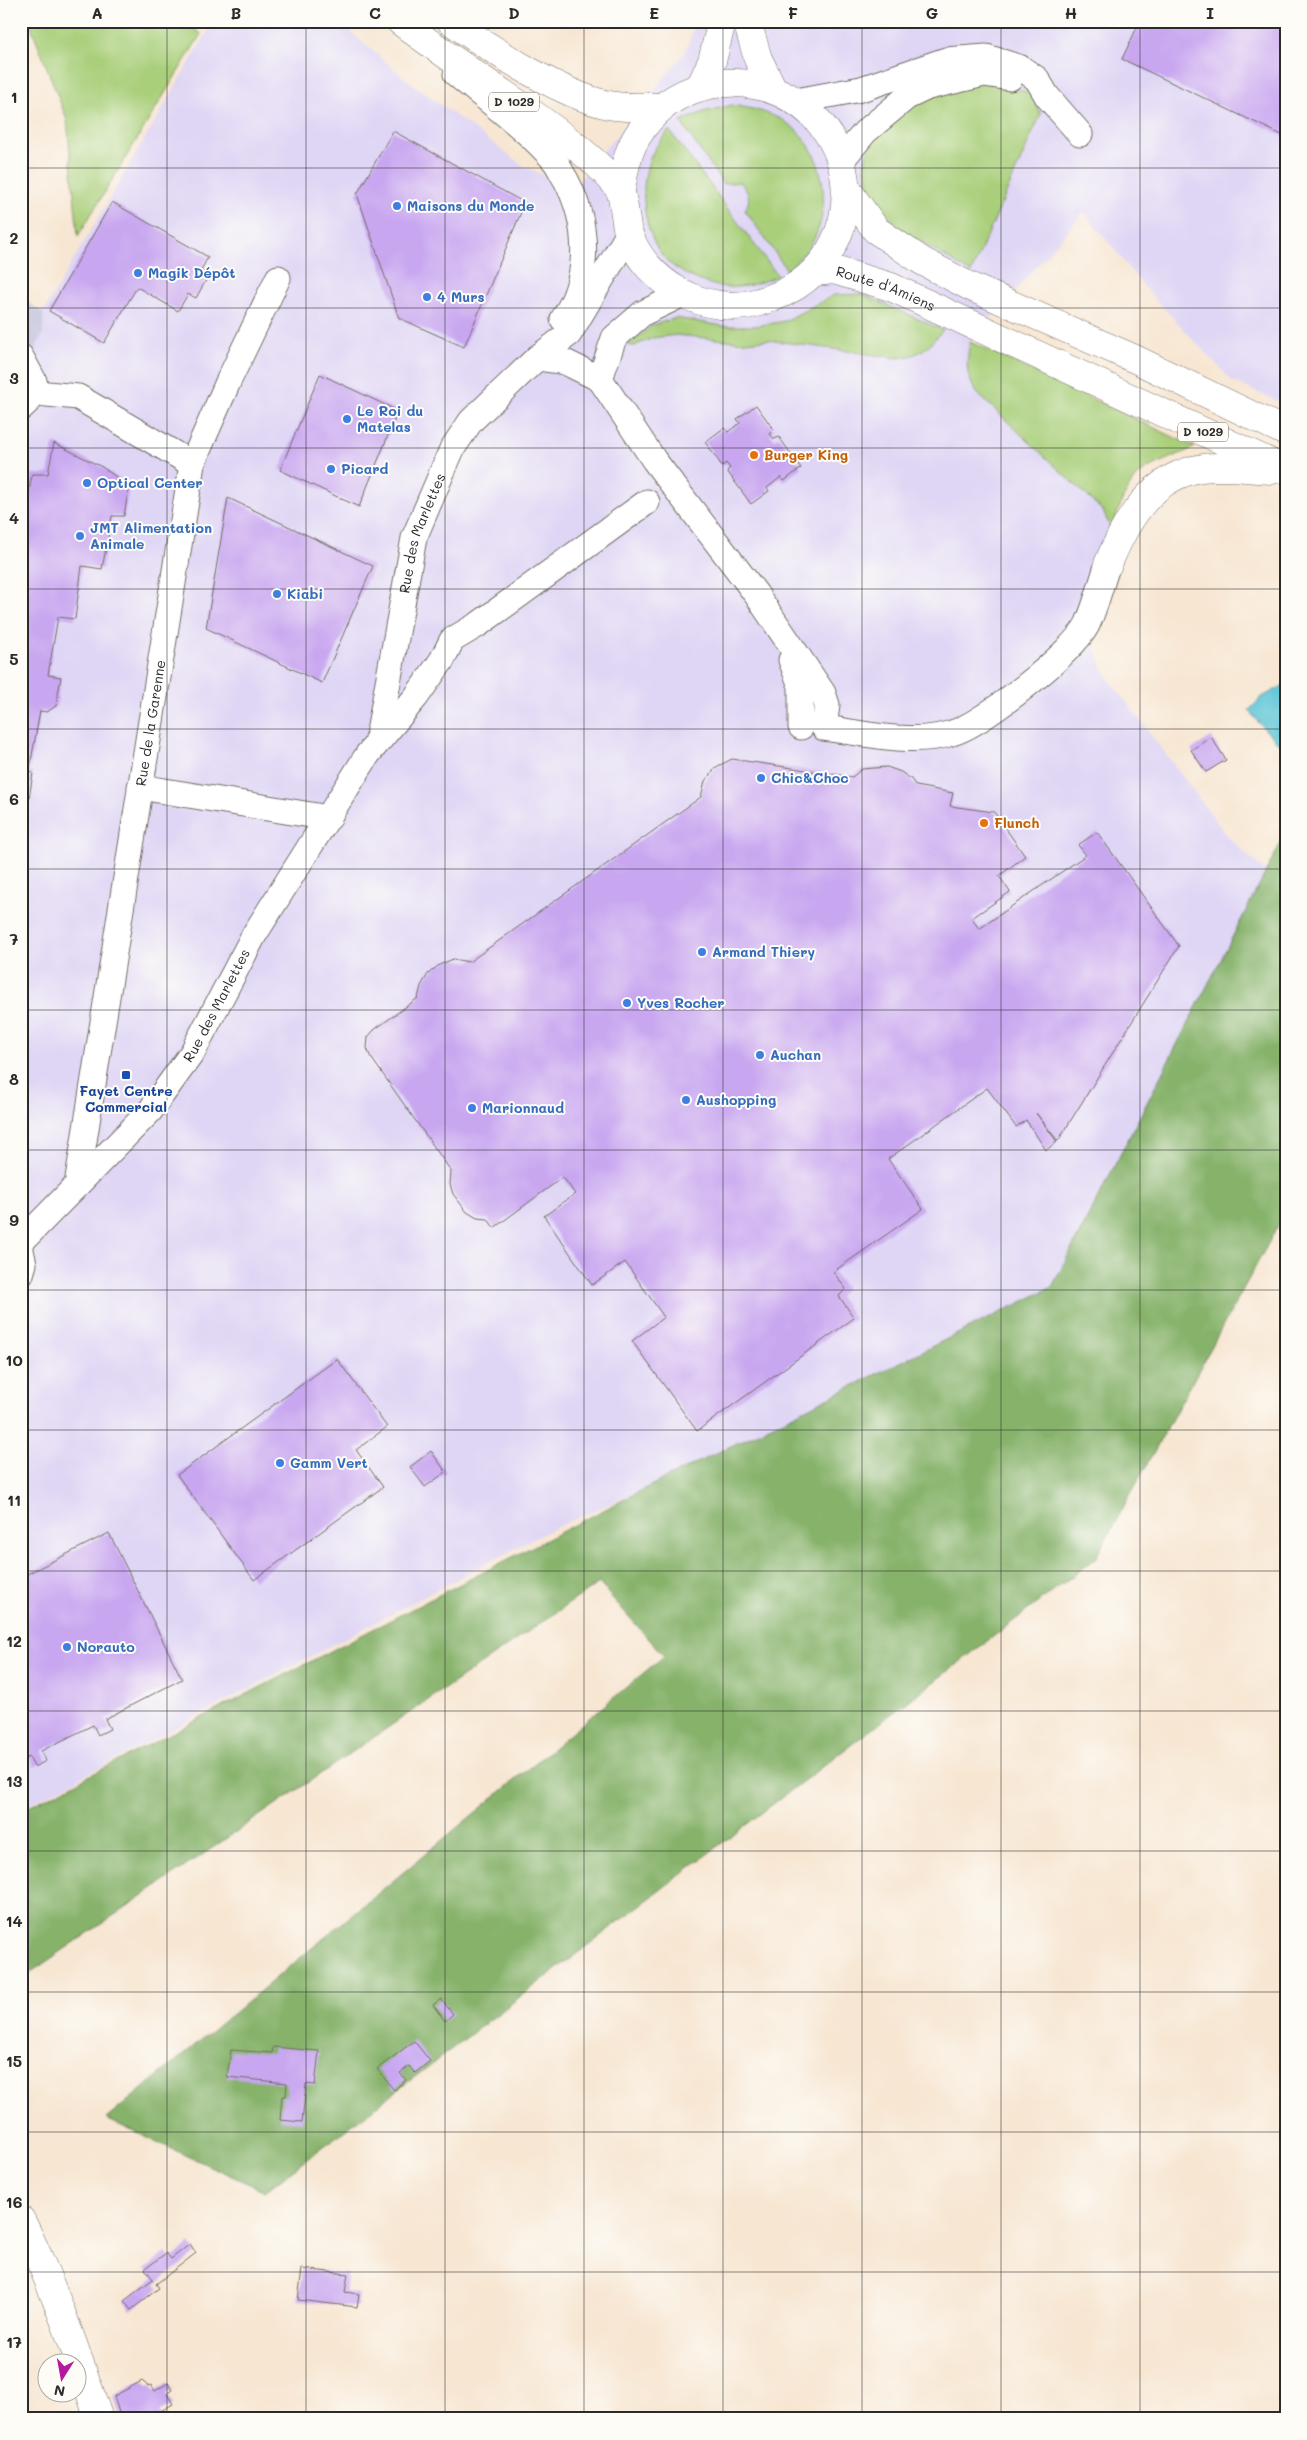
<svg xmlns="http://www.w3.org/2000/svg" width="1307" height="2440" font-family="Mali,sans-serif">
<style>
.built{fill:#dfd5f5}
.industrial{fill:#c3c1db}
.green{fill:#a9cf7a;stroke:#6a7d52}
.forest{fill:#86b26a;stroke:#586e4a}
.water{fill:#59c3d5;stroke:#427780}
.building{fill:#c8a6f0}
.lines{fill:none;stroke-linecap:round;stroke-linejoin:round}
.minor-casing{stroke:#726c65;stroke-width:27}
.tertiary-casing{stroke:#726c65;stroke-width:29}
.secondary-casing{stroke:#726c65;stroke-width:29}
.primary-casing{stroke:#726c65;stroke-width:29}
.minor{stroke:#fff;stroke-width:25}
.tertiary{stroke:#fff;stroke-width:28}
.secondary{stroke:#fff;stroke-width:28}
.primary{stroke:#fff;stroke-width:28}
.grid{fill:none;stroke:#2b2b2b;stroke-width:1;stroke-opacity:0.55}
.shop-dot{fill:#3f7fe0;stroke:#fdfcf7;stroke-width:2}
.food-dot{fill:#e8710a;stroke:#fdfcf7;stroke-width:2}
.transit-dot{fill:#1a4fb4;stroke:#fdfcf7;stroke-width:2}
.labels{text-anchor:middle;stroke-width:4;stroke-linejoin:round;paint-order:stroke}
.shield{fill:#fdfcf7;stroke:#6a6a68;stroke-width:1}
.shield-label{font-size:12px;font-weight:bold;fill:#2b2b2b}
.shop-label{font-size:14px;font-weight:bold;fill:#366cbe;stroke:#fdfcf7;text-anchor:start}
.street-label{font-size:14px;fill:#2b2b2b;stroke:#fdfcf7}
.food-label{font-size:14px;font-weight:bold;fill:#c56008;stroke:#fdfcf7;text-anchor:start}
.transit-label{font-size:14px;font-weight:bold;fill:#164399;stroke:#fdfcf7}
.neatline{fill:none;stroke:#2b2b2b;stroke-width:2}
.grid-label{font-size:16px;text-anchor:middle;font-weight:bold;fill:#2b2b2b}
</style>
<rect width="100%" height="100%" fill="#fdfcf7"/>
<filter id="ink" filterUnits="userSpaceOnUse"><feTurbulence type="fractalNoise" baseFrequency=".02" numOctaves="2"/><feDisplacementMap in="SourceGraphic" scale="10" xChannelSelector="R" yChannelSelector="G"/><feConvolveMatrix kernelMatrix="1 2 1 2 8 2 1 2 1" color-interpolation-filters="sRGB"/></filter>
<filter id="wash" filterUnits="userSpaceOnUse"><feTurbulence type="fractalNoise" baseFrequency=".0096" numOctaves="4" result="noise"/><feDisplacementMap in="SourceGraphic" scale="20" xChannelSelector="R" yChannelSelector="G"/><feGaussianBlur stdDeviation="1.12" result="paint"/><feColorMatrix in="noise" values="0 0 0 0 0 0 0 0 0 0 0 0 0 0 0 0 0 1.4 0 .05"/><feComposite in="paint" operator="in"/></filter>
<g filter="url(#wash)">
<rect width="100%" height="100%" fill="#f7e6d2"/>
<path class="built" d="M214 21H338L402 76 525 167 573 188 686 51 696 21H1286V405L1232 381 1145 288 1084 212 970 342 967 362 969 379 977 393 1103 511 1112 531 1087 625 1104 672 1228 837 1266 872 1052 1287 648 1487 552 1529 21 1809V373L43 334V312Z"/>
<g class="industrial">
<path d="M21 152 25 177 26 209 21 258Z"/>
<path d="M21 299 43 312V334L21 373Z"/>
</g>
<g class="green">
<path d="M29 21H183L201 34 78 236 67 120Z"/>
<path d="M976 79 1029 92 1041 114 971 273 904 231 873 201 864 167 870 141 901 109Z"/>
<path d="M732 105C751 108 768 112 784 121 823 144 834 203 813 241 806 253 797 261 787 270L745 210C752 198 748 192 740 182L723 184 681 122 703 112Z"/>
<path d="M669 130 778 276C761 282 745 289 726 287 707 286 681 274 667 261 642 235 637 183 653 152 657 144 664 137 669 130Z"/>
<path d="M862 294 943 330C927 348 922 355 898 358L768 340 745 342 676 335 653 338 634 346 628 345 653 325 676 318 723 326H756L785 321 834 295Z"/>
<path d="M970 342 1195 447C1180 455 1159 461 1145 470 1126 483 1118 510 1112 531L1103 511 977 393C965 374 966 364 970 342Z"/>
</g>
<path class="forest" d="M1286 833V1211L1095 1559 265 2191 106 2119 664 1656 599 1583 21 1979V1811L648 1487 1052 1287Z"/>
<path class="water" d="M1286 684V751L1259 723 1249 710 1262 697Z"/>
<g id="blocks">
<g class="building">
<path d="M1140 21H1286V137L1122 59Z"/>
<path d="M393 131 525 203 464 347 399 318 357 194Z"/>
<path d="M112 202 208 257 201 270 209 275 196 298 188 294 178 311 137 287 104 343 49 311Z"/>
<path d="M320 374 398 411 359 507 280 470Z"/>
<path d="M756 405 774 430 770 434 774 439 779 437 801 468 784 481 781 477 767 488 769 491 751 504 727 471 730 468 726 463 722 466 705 442 724 428 728 432 740 423 737 419Z"/>
<path d="M54 443 102 467 129 486 124 516H112L102 569 82 566 75 619 58 617 48 675 61 677 56 706 47 712 40 711 29 772 33 773 25 824H21V502L27 503 32 474H48Z"/>
<path d="M228 498 373 566 322 683 206 628Z"/>
<path d="M1211 737 1226 760 1206 772 1191 750Z"/>
<path d="M732 759 852 777 862 769 887 767 901 772 911 779 916 786 953 793 950 806 994 812 1025 856 999 876 1010 892 972 918 979 929 1086 855 1078 845 1097 832 1179 946 1058 1141 1036 1113 1057 1142 1046 1150 1026 1120 1016 1127 987 1088 888 1159 923 1209 833 1272 846 1289 839 1296 854 1318 697 1431 632 1341 664 1317 625 1262 592 1285 544 1216 575 1194 563 1177 494 1228 488 1219 477 1218 467 1212 453 1194 450 1184 451 1171 370 1056 367 1048 368 1037 374 1030 418 998 421 986 428 974 439 965 453 959 469 962 701 797 705 781 716 767Z"/>
<path d="M21 1051 26 1052 22 1074H21Z"/>
<path d="M337 1359 387 1427 356 1450 383 1487 254 1580 177 1475Z"/>
<path d="M431 1451 446 1472 425 1487 410 1467Z"/>
<path d="M109 1533 182 1679 105 1719 110 1729 98 1735 93 1725 41 1751 46 1761 34 1767 29 1757 21 1761V1577Z"/>
<path d="M441 1999 453 2014 445 2021 433 2005Z"/>
<path d="M414 2041 430 2061 415 2073 409 2066 400 2073 406 2080 394 2090 377 2069Z"/>
<path d="M273 2047 319 2051 315 2085 306 2084 302 2122 280 2120 282 2096H286L287 2083 227 2077 231 2050 272 2053Z"/>
<path d="M190 2244 196 2253 156 2284 159 2288 131 2310 124 2301 153 2279 145 2269 166 2253 171 2259Z"/>
<path d="M302 2269 348 2274 345 2292 359 2294 357 2307 298 2300Z"/>
<path d="M142 2381 148 2386 151 2385 155 2391 168 2383 173 2390 167 2394 173 2404 159 2412 163 2419H121L114 2396Z"/>
</g>
</g>
</g>
<g filter="url(#ink)">
<use href="#blocks" fill-opacity="0" stroke="#726c65" stroke-width="1"/>
<g class="lines">
<g class="minor-casing">
<g id="minor">
<path d="M456 74C489 102 526 128 554 160 559 166 562 174 566 180 589 224 591 277 563 319"/>
<path d="M796 101 861 89 946 60 986 57 1021 68 1037 79 1047 96 1080 134"/>
<path d="M841 161 865 132 907 97 928 87 984 74 1010 78"/>
<path d="M683 294 643 313 614 338 600 379 654 460 756 594 823 693 827 705 824 728C864 733 912 746 952 733 983 724 1072 653 1087 625 1096 606 1101 583 1108 564"/>
<path d="M21 357 34 381 37 393"/>
<path d="M537 358 565 362 600 379"/>
<path d="M37 393 78 397 192 464"/>
<path d="M21 408 37 393"/>
<path d="M791 660 801 686V727"/>
<path id="s1" d="M378 738 414 538 452 449 471 421 537 358 569 334 629 233"/>
<path d="M140 787 329 818"/>
<path id="s2" d="M77 1185 192 464 228 382 278 278"/>
<path id="s3" d="M21 1242 150 1111 192 1053 254 935 368 754 416 697 442 660 452 640 479 624 647 502"/>
<path d="M21 1250 24 1264 21 1274"/>
</g>
</g>
<g class="tertiary-casing">
<g id="tertiary">
<path d="M747 21 758 59 773 89"/>
<path d="M700 87 712 61 722 21"/>
</g>
</g>
<g class="secondary-casing">
<path id="secondary" d="M21 2220C53 2284 76 2351 99 2419"/>
</g>
<g class="primary-casing">
<g id="primary">
<path d="M400 21C460 68 527 105 585 154 596 163 611 177 619 189 624 197 625 221 628 232 645 283 707 318 759 302 792 293 819 274 834 243 844 224 847 202 845 181 832 77 694 46 638 135 627 152 624 171 621 191"/>
<path d="M451 21C490 49 563 96 609 105 627 109 644 106 662 107"/>
<path d="M846 188 876 230 922 261 969 286 1135 359 1286 432"/>
<path id="s4" d="M815 272 834 270 891 287 1286 470"/>
<path d="M1108 564C1126 520 1152 475 1203 468 1226 465 1249 469 1272 470"/>
</g>
</g>
<use href="#minor" class="minor"/>
<use href="#tertiary" class="tertiary"/>
<use href="#secondary" class="secondary"/>
<use href="#primary" class="primary"/>
</g>
</g>
<path class="grid" d="M167 21V2419M306 21V2419M445 21V2419M584 21V2419M723 21V2419M862 21V2419M1001 21V2419M1140 21V2419M21 168H1286M21 308H1286M21 448H1286M21 589H1286M21 729H1286M21 869H1286M21 1010H1286M21 1150H1286M21 1290H1286M21 1430H1286M21 1571H1286M21 1711H1286M21 1851H1286M21 1992H1286M21 2132H1286M21 2272H1286"/>
<g class="shop-dot">
<circle cx="397" cy="206" r="5"/>
<circle cx="138" cy="273" r="5"/>
<circle cx="427" cy="297" r="5"/>
<circle cx="347" cy="419" r="5"/>
<circle cx="331" cy="469" r="5"/>
<circle cx="87" cy="483" r="5"/>
<circle cx="80" cy="536" r="5"/>
<circle cx="277" cy="594" r="5"/>
<circle cx="761" cy="778" r="5"/>
<circle cx="702" cy="952" r="5"/>
<circle cx="627" cy="1003" r="5"/>
<circle cx="760" cy="1055" r="5"/>
<circle cx="686" cy="1100" r="5"/>
<circle cx="472" cy="1108" r="5"/>
<circle cx="280" cy="1463" r="5"/>
<circle cx="67" cy="1647" r="5"/>
</g>
<g class="food-dot">
<circle cx="754" cy="455" r="5"/>
<circle cx="984" cy="823" r="5"/>
</g>
<rect class="transit-dot" x="121" y="1070" width="10" height="10" rx="2.5"/>
<g class="labels">
<g class="shield">
<rect x="489" y="92.5" width="50" height="19" rx="4"/>
<rect x="1178" y="422.5" width="50" height="19" rx="4"/>
</g>
<g class="shield-label">
<text x="514" y="106">D 1029</text>
<text x="1203" y="436">D 1029</text>
</g>
<g class="shop-label">
<text x="407" y="211">Maisons du Monde</text>
<text x="148" y="278">Magik Dépôt</text>
<text x="437" y="302">4 Murs</text>
<text x="357" y="416">Le Roi du<tspan x="357" dy="16">Matelas</tspan></text>
<text x="341" y="474">Picard</text>
<text x="97" y="488">Optical Center</text>
<text x="90" y="533">JMT Alimentation<tspan x="90" dy="16">Animale</tspan></text>
<text x="287" y="599">Kiabi</text>
<text x="771" y="783">Chic&amp;Choc</text>
<text x="712" y="957">Armand Thiery</text>
<text x="637" y="1008">Yves Rocher</text>
<text x="770" y="1060">Auchan</text>
<text x="696" y="1105">Aushopping</text>
<text x="482" y="1113">Marionnaud</text>
<text x="290" y="1468">Gamm Vert</text>
<text x="77" y="1652">Norauto</text>
</g>
<g class="street-label">
<text dy="5" stroke="none"><textPath href="#s4" startOffset="74">Route d'Amiens</textPath></text>
<text dy="5" stroke="none"><textPath href="#s1" startOffset="210">Rue des Marlettes</textPath></text>
<text dy="5" stroke="none"><textPath href="#s2" startOffset="468">Rue de la Garenne</textPath></text>
<text dy="5" stroke="none"><textPath href="#s3" startOffset="309">Rue des Marlettes</textPath></text>
</g>
<g class="food-label">
<text x="764" y="460">Burger King</text>
<text x="994" y="828">Flunch</text>
</g>
<g class="transit-label">
<text x="126" y="1096">Fayet Centre<tspan x="126" dy="16">Commercial</tspan></text>
</g>
</g>
<rect width="1307" height="2440" fill="none" stroke="#fdfcf7" stroke-width="55"/>
<g transform="translate(62 2378) rotate(191)"><circle r="24" fill="#fdfcf7" stroke="#a9a8a5"/>
<path d="M0-4L9 19L0 12L-9 19Z" fill="#b5179e"/>
<text y="-8" font-size="14" font-weight="bold" text-anchor="middle" fill="#2b2b2b">N</text>
</g>
<rect x="28" y="28" width="1252" height="2384" class="neatline"/>
<g class="grid-label">
<text x="97" y="19">A</text>
<text x="236" y="19">B</text>
<text x="375" y="19">C</text>
<text x="514" y="19">D</text>
<text x="654" y="19">E</text>
<text x="793" y="19">F</text>
<text x="932" y="19">G</text>
<text x="1071" y="19">H</text>
<text x="1210" y="19">I</text>
<text x="14" y="103">1</text>
<text x="14" y="244">2</text>
<text x="14" y="384">3</text>
<text x="14" y="524">4</text>
<text x="14" y="665">5</text>
<text x="14" y="805">6</text>
<text x="14" y="945">7</text>
<text x="14" y="1085">8</text>
<text x="14" y="1226">9</text>
<text x="14" y="1366">10</text>
<text x="14" y="1506">11</text>
<text x="14" y="1647">12</text>
<text x="14" y="1787">13</text>
<text x="14" y="1927">14</text>
<text x="14" y="2067">15</text>
<text x="14" y="2208">16</text>
<text x="14" y="2348">17</text>
</g>
</svg>
